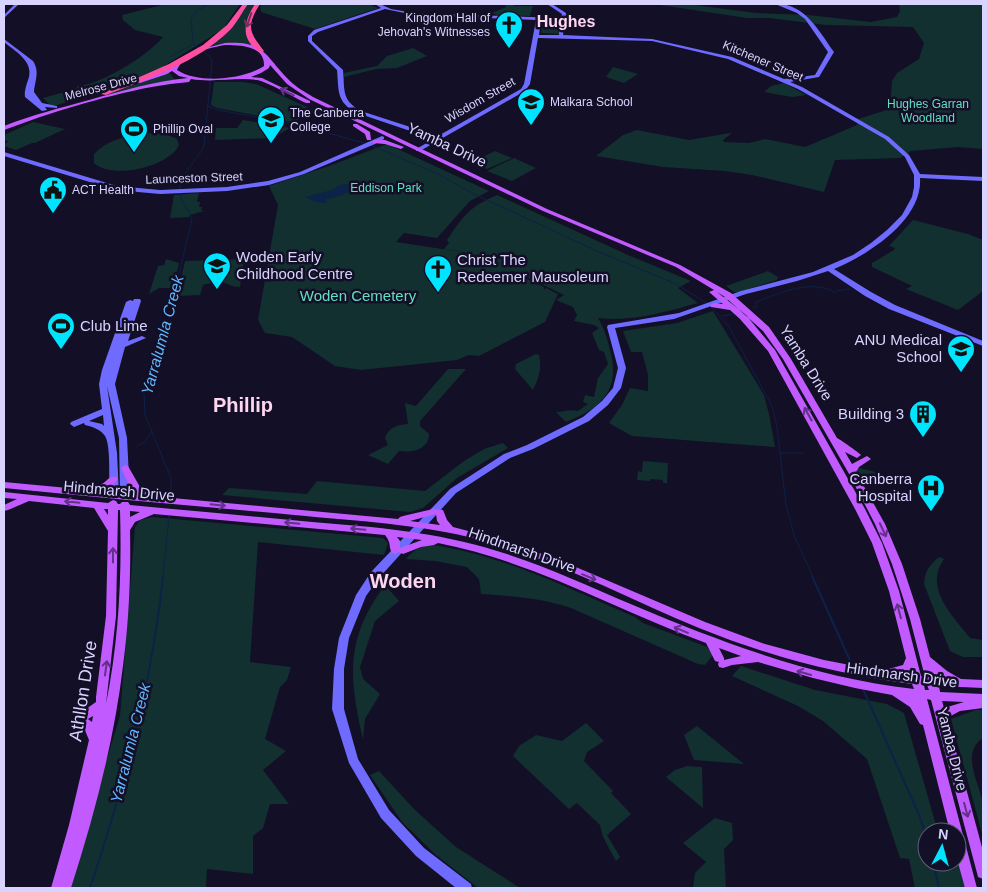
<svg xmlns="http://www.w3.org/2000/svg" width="987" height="892" font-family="Helvetica,sans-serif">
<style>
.green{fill:#12302f}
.water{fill:#0c2248}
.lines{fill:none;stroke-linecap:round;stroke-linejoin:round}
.stream-far1{stroke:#0c2248;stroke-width:1}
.stream{stroke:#0c2248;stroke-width:2}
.secondary{fill:#6f6bff;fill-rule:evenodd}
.primary{fill:#c25bff;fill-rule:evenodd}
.highway{fill:#ff4fa3;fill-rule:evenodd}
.oneway{stroke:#7d2c5e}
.oneway2{stroke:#623188}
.labels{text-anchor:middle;stroke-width:5;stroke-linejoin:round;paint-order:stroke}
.far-poi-label{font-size:12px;fill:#d9d4ff;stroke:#130f26;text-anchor:start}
.far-street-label{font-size:12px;fill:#d9d4ff;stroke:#130f26}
.far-park-label{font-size:12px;fill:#5fe0c0;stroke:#130f26}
.street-label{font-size:15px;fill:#d9d4ff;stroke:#130f26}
.poi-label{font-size:15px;fill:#d9d4ff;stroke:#130f26;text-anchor:start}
.park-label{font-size:15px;fill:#5fe0c0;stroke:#130f26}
.far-district-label{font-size:16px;font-weight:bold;fill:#ffd6f0;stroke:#130f26}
.water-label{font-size:16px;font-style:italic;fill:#62b6ff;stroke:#130f26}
.near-street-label{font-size:18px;fill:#d9d4ff;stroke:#130f26}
.district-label{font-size:20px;font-weight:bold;fill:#ffd6f0;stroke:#130f26}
</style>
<rect width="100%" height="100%" fill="#130f26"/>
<g class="green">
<path d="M166 4H240L223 29 164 66 175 80 109 95 102 92 57 105H50L43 98 75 89 78 86C103 84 148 55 163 37L135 30 123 20 122 15Z"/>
<path d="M246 4H256C243 23 241 28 255 47L224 44 209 46 228 31Z"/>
<path d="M262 4H368L378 8 315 29 261 12 260 7Z"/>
<path d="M505 4H515L514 7 515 6H533L530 16 497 15 492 13 506 7Z"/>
<path d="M653 4H687L756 13 808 15 871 22 897 17 900 11 899 4H983V149L958 147 911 151 900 158 835 160 824 192 752 175 725 171 663 167 596 156 623 135 637 130 689 140 730 133H732L723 140 724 142 749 143 765 139 805 147 857 125 858 119 890 109 892 81 897 73 919 59 924 43 913 27 826 25 769 18H747Z"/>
<path d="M548 20 562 22 560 34 541 33 543 22Z"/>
<path d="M413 48 427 56 397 68 376 69 344 77V73L377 66 387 56Z"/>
<path d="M613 67 638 74 624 83 606 77Z"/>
<path d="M214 82H242L256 84 318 112 292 122 217 108 211 105Z"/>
<path d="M784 83 806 95 792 97 764 92 771 86Z"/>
<path d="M243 120 290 128 273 138 215 140 216 128H237Z"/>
<path d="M33 122 65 129 35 143H32L16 150 4 146 8 141 4 140V135Z"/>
<path d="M145 133 166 134 177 139 179 145C169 167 112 180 94 163V154C107 140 126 136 145 133Z"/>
<path d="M387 144 489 191 470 201 437 238 404 233 396 242 462 252 498 267 464 252 444 249 449 243 447 240C464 215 469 207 497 195L628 255 691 281 678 288 698 303C666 312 632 322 598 318 604 328 607 338 610 350 621 389 602 408 566 422L556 412C564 412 570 409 578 411L588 404 583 402 585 395 594 397 598 378 608 364 604 352 599 350 592 333 599 328 594 325 574 321 577 315 573 307 556 300 564 295 514 271H510L544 287V290L546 288 558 294 545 322 479 356 469 355 457 360 361 370 335 366 292 337 265 333 258 320 278 205 269 186 329 166Z"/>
<path d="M495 151 512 158 487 169 470 163Z"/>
<path d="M514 158 536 168 512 181 487 171Z"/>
<path d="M199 193 197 202H200L199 207H202L201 210 204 211 190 215 189 217 170 218 174 195Z"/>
<path d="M913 220 968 234 983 240V291L958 310 906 289 912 286 872 267V263L894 250 895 248 889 246Z"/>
<path d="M166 259 179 263 173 288H159L149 294 158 266 164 265Z"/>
<path d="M244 259 240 287C231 287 230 284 224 283 218 282 209 283 203 285L200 295 177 296 185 261Z"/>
<path d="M768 271 778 277 777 280 739 292H734L726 286Z"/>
<path d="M713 311 764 395 769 414 775 447 632 436 609 423 622 405 630 388 648 391V375L642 352H631L623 331 677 323Z"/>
<path d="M536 354 539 355C542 369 539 377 533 390L515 369 516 364Z"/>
<path d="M448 369H466L420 421V426L429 434C429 449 413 453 399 451L388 464 368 455 388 445 385 438C389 427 397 425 408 424L405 403 416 406Z"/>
<path d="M503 443 508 448 457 478 423 508 410 512 222 495 229 488 307 494 317 481 425 491 464 461 484 449Z"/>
<path d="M643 461 668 463 667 483H663V480L650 479V481L637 480 638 471 642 472Z"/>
<path d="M856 467C864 470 873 470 879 474L881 481 871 480 862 483 856 473Z"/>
<path d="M152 517 383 538 388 543 384 555 258 542 250 662 291 667 287 680 280 687 265 739 286 751 263 770 289 804H270L263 828 253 836V874L207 869 206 888H71L93 804 120 716 135 527 140 520Z"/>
<path d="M432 545C503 555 569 589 635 617L643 623 707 647 713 655 705 665 698 664 571 608C541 598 512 596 481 594L479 579 467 567 435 561 406 559C414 550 419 546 432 545Z"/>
<path d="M939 557 944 559C923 588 953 616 970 638L983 640V657H963L950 651 924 584C925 571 929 565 939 557Z"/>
<path d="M385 585 399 601 375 621 360 667 363 679 380 694 365 719 363 739C349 676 345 639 385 585Z"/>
<path d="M741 666 815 690 887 704 904 713 938 832H927V862H957L959 860 967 888H915L909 859 900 858 867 759 823 721 798 706 732 676Z"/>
<path d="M976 710H983V738C959 753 981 785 983 805 985 815 983 827 983 837L951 719Z"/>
<path d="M586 723 604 741 587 752 584 761 613 791 611 793 631 814 607 835 620 857 616 861 603 837 600 825 577 803 569 809 513 756 519 746 536 735 562 741Z"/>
<path d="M697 726 744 764 694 760 684 735Z"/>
<path d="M687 766 702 767 703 808 666 777 675 770Z"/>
<path d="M379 771 415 810 456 847 520 888H478L436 855 402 822 370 775Z"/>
<path d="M715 818 732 823 733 840 724 849 726 888H693L695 873 706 862 683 843Z"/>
</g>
<path class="water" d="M355 183 361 189C349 190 339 198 326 199L327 203 315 202 305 197 332 190 340 185Z"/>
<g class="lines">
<g class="stream-far1">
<path d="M198 48 193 42 191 19 197 11 209 4"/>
<path d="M171 56 194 44"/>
<path d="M208 106 218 110 296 124 367 144"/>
<path d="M370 145 436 173 474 194 597 251 676 284 708 304"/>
<path d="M836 291 850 289"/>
<path d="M711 307 728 325 772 406 777 427 786 505 794 535 813 577"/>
<path d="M753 308 756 307V302C780 293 812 278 836 293"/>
<path d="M722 316 733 314"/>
<path d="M137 446 145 442 152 431"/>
<path d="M781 453H803"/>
<path d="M171 500V478L145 415 144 394 163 341 192 219C190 211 184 206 181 198 174 178 197 162 204 146L212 62 211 58 203 51"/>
<path d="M163 577 169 516"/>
</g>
<g class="stream">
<path d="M812 576 852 665"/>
<path d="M863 689 919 815 927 838"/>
<path d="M933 862 939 888"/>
<path d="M90 888C124 786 152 683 163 576"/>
</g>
<g class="secondary">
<path d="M15 4H19L4 18V15Z"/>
<path d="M375 4H380L391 9 414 13 561 18 562 14 547 4H552L566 13V19L568 20 565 21 563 35 652 39 732 57 784 79 815 75 828 52 805 19 797 13 775 4C804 2 819 31 834 52L819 77 790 82 802 87 889 137 909 155 920 174 983 177V181L920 178C923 220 868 255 834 269L871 292 895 305 983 341V346L889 309 865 296 828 271 797 281 746 294 674 319 615 328 626 368 621 388 608 405 589 421 533 449 510 458 456 493 379 578 366 596 349 638 344 669V709L358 759 389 810 424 848 471 884 472 888H456L416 856 381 818 349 763 332 709 334 669 339 638 356 595 371 572 450 489 504 454 527 445 583 417 602 401 613 388 618 368 607 327 608 325 679 313 741 291 813 272 853 255 871 243 887 230 902 215 912 197 914 187V175L905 157 885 139 798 89 728 59 652 41 538 38 530 84 525 91 420 151H416V149L434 139 357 113C336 102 339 91 337 70L308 41V36L314 30 381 8ZM385 9 414 15 536 20 524 84 521 89 438 136 361 111C341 100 345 90 343 70L312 41V36L318 32ZM541 20 560 21 559 35H539Z"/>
<path d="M4 39 33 61C40 72 35 80 34 92L42 103 57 106V108L45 107 47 110 42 111 25 97C24 90 27 84 29 77 33 61 15 51 4 42Z"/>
<path d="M382 136 384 137V139L375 144 304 174 269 185 227 191 160 194 116 190 4 156V152L117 186 160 190 227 187 268 181 300 172Z"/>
<path d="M134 299H140L141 301 128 341 142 336 146 338 125 347 115 384 127 438 130 496 125 499 120 496 119 438 107 386 117 453 119 495 117 497 114 498 109 495C109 483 111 445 105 436 100 429 93 427 85 425L84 423 74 427 70 424 71 422 102 409 99 384 102 370 126 302 130 300 133 301ZM103 415 104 426 102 424 89 421Z"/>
</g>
<g class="primary">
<path d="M225 43C267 41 264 56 290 81 296 87 305 92 313 97L547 209 680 265 731 293 769 327 791 359 837 438C841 440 858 452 861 455L857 458 845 452 852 464 867 456 871 459 859 467 856 472 885 524 902 564 920 619 930 657 947 671 961 679 983 680V688L939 686 940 692 983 694V708L960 711 947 718 983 851V879L978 877 977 873 931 700 927 699 977 888H965L957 859V832H950L923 725 920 724 910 707 892 695 855 688 813 678 758 662 732 665 723 668 719 667 718 664 719 662 715 661 706 643C617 610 532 561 438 543L434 545 421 547 403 554 399 552 395 554 392 553C388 546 392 544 385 535L154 514 135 522 130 530C131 575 129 621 123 666 114 742 94 816 71 888H51L69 825 89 740 84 728 76 722 74 719 76 716 96 702V697L106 616 108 531 94 508 29 501 8 510 4 511V505L17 499 4 498V492L108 503 113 500 116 501 118 504H120L122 502H128L130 505C191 511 251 516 312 522 375 527 437 532 497 551 544 565 588 586 633 605 723 643 816 678 914 689L912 684C839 675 768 656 699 628 627 598 557 560 481 540 420 524 357 521 294 515 198 506 101 498 4 488V482L89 490 90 487C93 486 99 486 102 484 108 481 108 476 116 477L118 479C114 484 109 490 102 491L136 494 129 485 121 468 125 465 128 466 140 487 151 496 398 519 400 517 403 516 433 509C437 510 439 509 443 510L447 520 453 527 495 538 557 559 705 622 765 644 824 660 881 671 903 665 906 658 889 591 872 543 855 509 768 351 740 319 730 310 711 307 710 305 714 303 723 304 709 292 714 290 676 267 543 211 309 99 287 84 270 65 269 68 261 73 251 77 262 78 310 101V103H306C295 98 268 82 257 80 235 77 214 83 191 79L189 82C140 86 87 102 40 117 28 121 16 126 4 130V126C32 115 60 108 89 100 122 91 154 81 188 78L179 76 172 71 167 74 140 83 135 82 163 72 173 66 179 59 194 51ZM225 45C241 45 265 46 264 66 243 80 198 84 177 70 184 53 209 48 225 45ZM717 292 725 297 763 331 783 359 848 472 875 524 892 564 910 619 925 677 921 676 899 591 882 543 865 509 775 350 746 315ZM104 509H108V515ZM118 510H120C122 575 119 640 106 704L116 616ZM130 511 140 512 130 517ZM436 514 437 521 440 525 410 521ZM397 537 422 540 400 548V541ZM719 648 741 656 724 660V658ZM909 671 910 675 901 674ZM924 685H927L929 690H925ZM942 701 964 702 944 708ZM93 716 92 722 88 719Z"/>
<path d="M353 124H357L370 132 371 140H367L365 134 353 126Z"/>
<path d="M375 140H385L404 147 401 149 385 144 373 143 372 142Z"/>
</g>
<g class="highway">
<path d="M243 4H248C242 12 237 23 230 30 198 62 148 79 106 95L101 94 169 64 203 45 227 25Z"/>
<path d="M255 4H260C246 26 249 32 264 51L261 53C240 40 243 22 255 4Z"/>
</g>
</g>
<defs><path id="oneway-shaft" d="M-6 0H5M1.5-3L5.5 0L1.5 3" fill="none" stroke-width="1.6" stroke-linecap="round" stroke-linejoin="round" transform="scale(1.25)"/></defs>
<use class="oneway" href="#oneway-shaft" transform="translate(249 20) rotate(109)"/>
<g class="oneway2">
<use href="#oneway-shaft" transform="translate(287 92) rotate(-154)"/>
<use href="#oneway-shaft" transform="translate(808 414) rotate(-119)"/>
<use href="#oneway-shaft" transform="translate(72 502) rotate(-174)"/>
<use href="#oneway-shaft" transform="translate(218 505) rotate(6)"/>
<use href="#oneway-shaft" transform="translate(292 523) rotate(-175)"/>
<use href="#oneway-shaft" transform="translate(358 529) rotate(-175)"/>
<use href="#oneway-shaft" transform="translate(883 530) rotate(65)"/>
<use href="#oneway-shaft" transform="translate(113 555) rotate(-90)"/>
<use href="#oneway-shaft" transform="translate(589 577) rotate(22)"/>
<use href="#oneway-shaft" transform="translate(899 611) rotate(-105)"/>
<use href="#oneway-shaft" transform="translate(681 630) rotate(-158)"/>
<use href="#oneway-shaft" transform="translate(106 668) rotate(-82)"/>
<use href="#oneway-shaft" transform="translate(804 673) rotate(-164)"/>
<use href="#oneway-shaft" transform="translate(966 810) rotate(75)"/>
</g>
<defs>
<g id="church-pin" transform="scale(1.4375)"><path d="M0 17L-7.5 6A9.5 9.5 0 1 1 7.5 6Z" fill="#00e5ff" stroke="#130f26"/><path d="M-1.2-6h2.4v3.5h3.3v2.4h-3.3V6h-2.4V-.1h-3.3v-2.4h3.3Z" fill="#111"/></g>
<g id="school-pin" transform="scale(1.4375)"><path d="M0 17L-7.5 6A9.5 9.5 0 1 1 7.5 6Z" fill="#00e5ff" stroke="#130f26"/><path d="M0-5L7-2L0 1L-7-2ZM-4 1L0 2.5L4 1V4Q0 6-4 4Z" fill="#111"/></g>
<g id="stadium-pin" transform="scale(1.4375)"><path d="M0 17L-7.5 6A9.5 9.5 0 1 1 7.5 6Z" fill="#00e5ff" stroke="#130f26"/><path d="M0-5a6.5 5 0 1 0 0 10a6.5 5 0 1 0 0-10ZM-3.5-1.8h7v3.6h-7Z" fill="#111"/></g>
<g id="civic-pin" transform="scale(1.4375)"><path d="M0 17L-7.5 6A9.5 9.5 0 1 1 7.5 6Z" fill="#00e5ff" stroke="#130f26"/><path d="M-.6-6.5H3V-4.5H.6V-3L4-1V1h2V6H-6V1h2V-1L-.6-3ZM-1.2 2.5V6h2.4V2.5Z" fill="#111"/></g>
<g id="university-pin" transform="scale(1.4375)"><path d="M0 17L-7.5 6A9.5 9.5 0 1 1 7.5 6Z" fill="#00e5ff" stroke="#130f26"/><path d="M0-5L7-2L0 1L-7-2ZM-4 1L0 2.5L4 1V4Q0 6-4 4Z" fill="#111"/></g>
<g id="building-pin" transform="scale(1.4375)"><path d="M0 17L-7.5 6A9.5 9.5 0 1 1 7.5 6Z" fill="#00e5ff" stroke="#130f26"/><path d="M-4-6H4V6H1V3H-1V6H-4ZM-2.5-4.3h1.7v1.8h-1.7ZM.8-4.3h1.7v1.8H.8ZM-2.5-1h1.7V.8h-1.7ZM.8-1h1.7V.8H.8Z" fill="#111"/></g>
<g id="hospital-pin" transform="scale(1.4375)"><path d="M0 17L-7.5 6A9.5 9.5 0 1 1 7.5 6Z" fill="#00e5ff" stroke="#130f26"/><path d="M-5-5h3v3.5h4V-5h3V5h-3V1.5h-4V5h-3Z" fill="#111"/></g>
</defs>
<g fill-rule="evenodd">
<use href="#church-pin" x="509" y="25"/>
<use href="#school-pin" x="531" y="102"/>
<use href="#school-pin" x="271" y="120"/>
<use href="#stadium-pin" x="134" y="129"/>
<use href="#civic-pin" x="53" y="190"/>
<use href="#school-pin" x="217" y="266"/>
<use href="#church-pin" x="438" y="269"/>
<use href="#stadium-pin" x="61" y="326"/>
<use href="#university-pin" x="961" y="349"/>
<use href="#building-pin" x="923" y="414"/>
<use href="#hospital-pin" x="931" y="488"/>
</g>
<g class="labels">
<g class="far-poi-label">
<text x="490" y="22" text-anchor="end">Kingdom Hall of<tspan x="490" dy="14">Jehovah's Witnesses</tspan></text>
<text x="550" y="106">Malkara School</text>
<text x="290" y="117">The Canberra<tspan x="290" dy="14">College</tspan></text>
<text x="153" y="133">Phillip Oval</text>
<text x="72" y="194">ACT Health</text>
</g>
<g class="far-street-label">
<text transform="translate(763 61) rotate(23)" y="4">Kitchener Street</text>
<text transform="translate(101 87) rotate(-15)" y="4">Melrose Drive</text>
<text transform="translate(480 100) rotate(-30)" y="4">Wisdom Street</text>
<text transform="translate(194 178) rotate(-2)" y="4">Launceston Street</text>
</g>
<g class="far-park-label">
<text x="928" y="108">Hughes Garran<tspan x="928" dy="14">Woodland</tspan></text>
<text x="386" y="192">Eddison Park</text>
</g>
<g class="street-label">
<text transform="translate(447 145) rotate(25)" y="5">Yamba Drive</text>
<text transform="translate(806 363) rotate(58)" y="5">Yamba Drive</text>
<text transform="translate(119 491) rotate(5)" y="5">Hindmarsh Drive</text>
<text transform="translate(522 550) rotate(19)" y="5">Hindmarsh Drive</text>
<text transform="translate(902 675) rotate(8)" y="5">Hindmarsh Drive</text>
<text transform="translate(952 749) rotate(76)" y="5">Yamba Drive</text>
</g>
<g class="poi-label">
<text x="236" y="262">Woden Early<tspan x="236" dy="17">Childhood Centre</tspan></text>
<text x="457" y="265">Christ The<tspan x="457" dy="17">Redeemer Mausoleum</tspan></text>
<text x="80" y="331">Club Lime</text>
<text x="942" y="345" text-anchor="end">ANU Medical<tspan x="942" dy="17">School</tspan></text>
<text x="904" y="419" text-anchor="end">Building 3</text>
<text x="912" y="484" text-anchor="end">Canberra<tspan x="912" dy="17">Hospital</tspan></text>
</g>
<g class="park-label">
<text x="358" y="301">Woden Cemetery</text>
</g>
<g class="far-district-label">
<text x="566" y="27">Hughes</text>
</g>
<g class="water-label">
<text transform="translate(162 335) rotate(-75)" y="6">Yarralumla Creek</text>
<text transform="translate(130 743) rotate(-76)" y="6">Yarralumla Creek</text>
</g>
<g class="near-street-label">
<text transform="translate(83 691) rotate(-81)" y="6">Athllon Drive</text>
</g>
<g class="district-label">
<text x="243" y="412">Phillip</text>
<text x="403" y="588">Woden</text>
</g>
</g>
<rect width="987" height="892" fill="none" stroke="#d9d4ff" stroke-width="10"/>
<g transform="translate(942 847) rotate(6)"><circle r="24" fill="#130f26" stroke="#625e7d"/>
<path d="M0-4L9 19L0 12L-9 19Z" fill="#00e5ff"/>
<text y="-8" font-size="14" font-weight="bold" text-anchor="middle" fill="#d9d4ff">N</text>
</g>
</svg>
